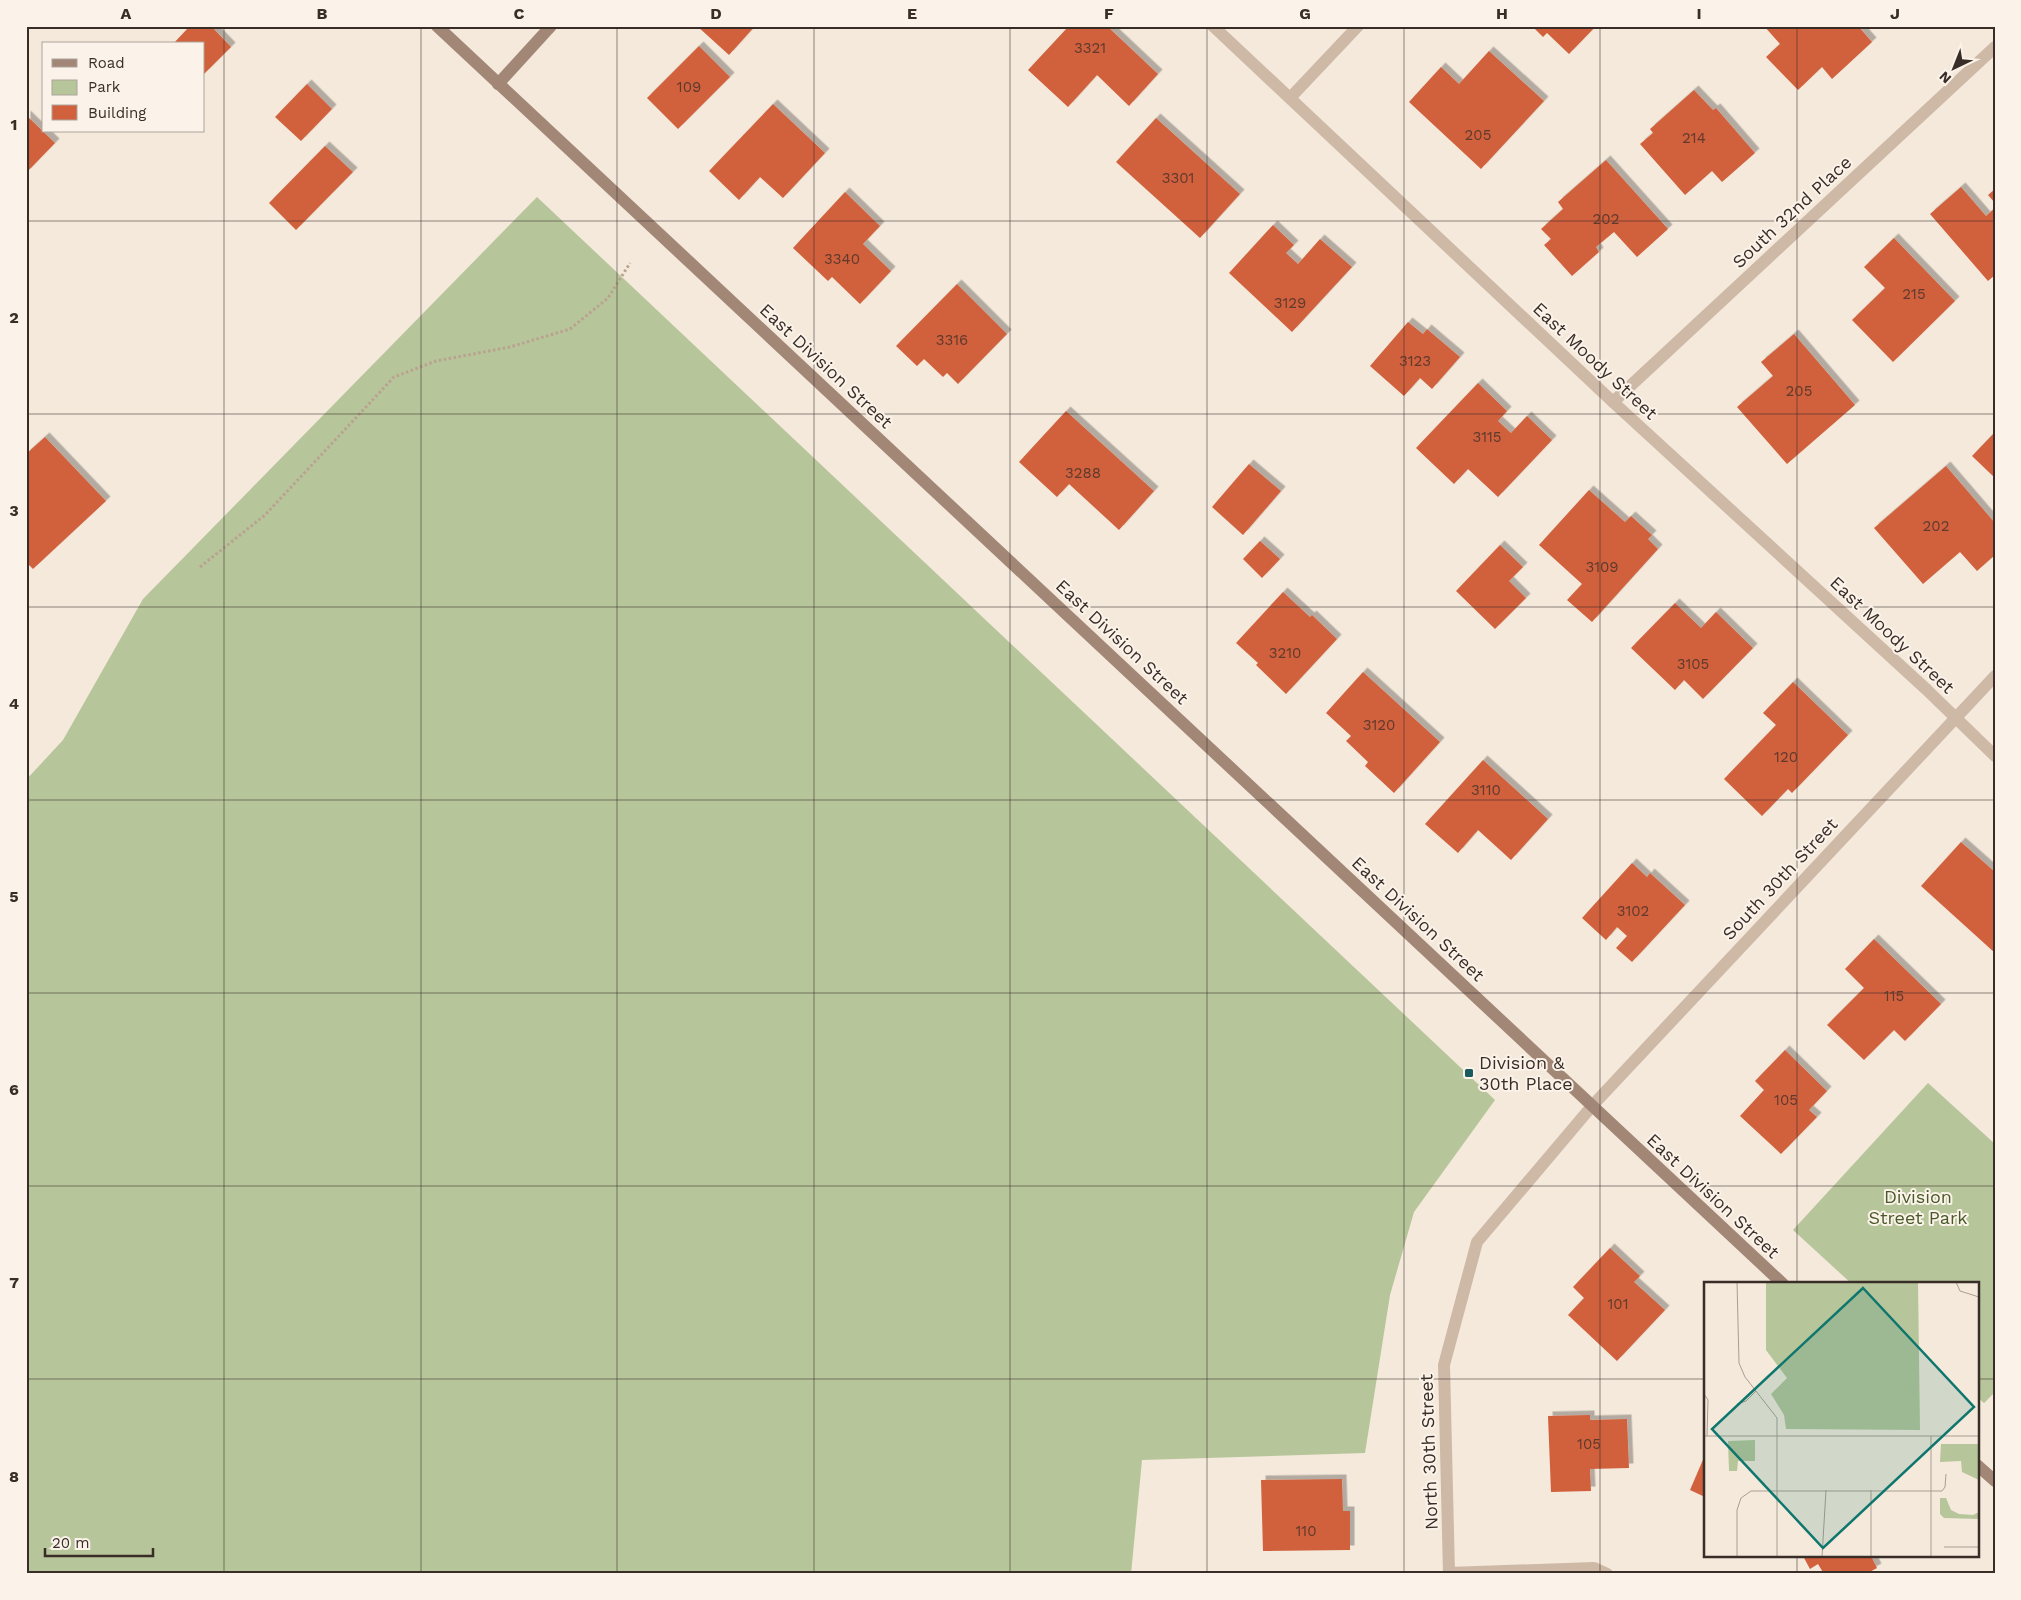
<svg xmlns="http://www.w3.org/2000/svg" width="2021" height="1600" font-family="'Work Sans',sans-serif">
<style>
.green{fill:#b6c59a}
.building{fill:#d1613d;filter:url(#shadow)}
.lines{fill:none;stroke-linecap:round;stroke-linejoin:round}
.path{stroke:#baa290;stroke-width:3;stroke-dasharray:2.5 2.5;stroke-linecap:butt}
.street{stroke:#ceb8a6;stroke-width:12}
.secondary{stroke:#a28777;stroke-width:12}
.grid{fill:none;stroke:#392d28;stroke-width:1;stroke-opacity:0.55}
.poi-dot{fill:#195a5f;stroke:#fbf3e9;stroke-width:2}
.labels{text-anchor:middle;stroke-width:4;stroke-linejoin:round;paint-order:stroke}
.number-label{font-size:15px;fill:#5f3a2d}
.street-label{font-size:18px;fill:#392d28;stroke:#fbf3e9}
.poi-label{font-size:18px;fill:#392d28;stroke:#fbf3e9;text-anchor:start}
.park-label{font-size:18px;fill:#485a29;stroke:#fbf3e9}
.inset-road{fill:none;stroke:#a99e93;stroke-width:1}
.view{fill:#0f766e;fill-opacity:0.15;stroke:#0f766e;stroke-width:2.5}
.inset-edge{fill:none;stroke:#392d28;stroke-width:2.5}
.neatline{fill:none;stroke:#392d28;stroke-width:2}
.grid-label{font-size:16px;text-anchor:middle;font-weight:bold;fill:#392d28}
</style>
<defs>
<filter id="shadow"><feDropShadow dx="4.5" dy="-4.5" stdDeviation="0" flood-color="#0004"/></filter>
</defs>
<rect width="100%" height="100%" fill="#f4e9db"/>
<g class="green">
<path d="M537 197 1495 1100 1414 1212 1390 1295 1365 1453 1142 1460 1131 1574H26V780L63 740 143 599Z"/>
<path d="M1928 1083 1995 1144V1392L1984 1403 1977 1397V1284H1852L1793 1230Z"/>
</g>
<g class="building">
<path d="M190 26H211L231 47 204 74V44H173Z"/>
<path d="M697 26H755L729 55Z"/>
<path d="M1069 26H1107L1158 74 1129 106 1097 75 1068 107 1028 70Z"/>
<path d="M1532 26H1596L1569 54 1547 33 1543 37Z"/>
<path d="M1764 26H1858L1872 42 1832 79 1822 67 1798 90 1766 57 1780 44Z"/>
<path d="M699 46 730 77 678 129 647 98Z"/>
<path d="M1489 51 1544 101 1481 169 1409 102 1441 67 1459 84Z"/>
<path d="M307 84 332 109 301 141 275 117Z"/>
<path d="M1694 90 1713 110 1716 108 1755 153 1722 182 1712 171 1685 195 1640 144 1653 133 1650 129Z"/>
<path d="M773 104 825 153 783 198 760 177 739 200 709 171Z"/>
<path d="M26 115 55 143 26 173Z"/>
<path d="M1156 118 1240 194 1200 238 1116 162Z"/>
<path d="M325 146 353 172 296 230 269 203Z"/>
<path d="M1606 160 1668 229 1637 257 1614 232 1596 247 1599 252 1572 276 1544 245 1551 239 1541 229 1563 209 1558 202Z"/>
<path d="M1961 187 1986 216 1995 208V275L1988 281 1930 214Z"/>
<path d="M1995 189V203L1988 195Z"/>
<path d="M845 192 880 226 863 244 891 271 860 304 832 277 828 281 793 248Z"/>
<path d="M1273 225 1294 245 1286 253 1298 264 1320 239 1352 267 1292 332 1229 273Z"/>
<path d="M1894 238 1955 301 1893 362 1852 320 1885 288 1864 267Z"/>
<path d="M957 284 1007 334 958 384 947 373 943 377 924 359 917 366 896 346Z"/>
<path d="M1408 322 1423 334 1427 329 1460 357 1432 389 1420 378 1404 396 1370 366Z"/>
<path d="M1794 334 1855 405 1787 464 1737 407 1773 376 1761 362Z"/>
<path d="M1478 383 1507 411 1498 421 1511 433 1527 416 1552 440 1498 497 1468 469 1454 484 1416 448Z"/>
<path d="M1066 411 1154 491 1119 530 1069 484 1057 497 1019 462Z"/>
<path d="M1995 432V478L1972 456Z"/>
<path d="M45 437 106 501 33 569 26 562V454Z"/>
<path d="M1249 464 1281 491 1243 535 1212 507Z"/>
<path d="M1946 466 1995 523V555L1977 571 1960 552 1923 584 1874 528Z"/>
<path d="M1589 490 1625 522 1631 516 1652 535 1648 539 1658 549 1592 622 1567 600 1582 584 1539 545Z"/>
<path d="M1260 541 1280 559 1262 578 1243 559Z"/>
<path d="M1500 545 1523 567 1509 581 1526 598 1495 629 1456 591Z"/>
<path d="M1283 592 1310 617 1312 615 1337 639 1286 694 1256 665 1258 663 1236 643Z"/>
<path d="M1675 603 1701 628 1716 612 1753 648 1703 699 1684 680 1675 690 1631 648Z"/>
<path d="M1363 672 1440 742 1394 793 1365 766 1368 762 1346 741 1351 736 1326 713Z"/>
<path d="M1793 682 1848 735 1792 793 1788 789 1762 816 1724 779 1776 725 1763 713Z"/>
<path d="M1483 760 1548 819 1511 860 1478 830 1458 853 1425 824Z"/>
<path d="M1961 842 1995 872V953L1921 886Z"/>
<path d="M1632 863 1647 877 1650 873 1685 905 1632 962 1616 948 1627 936 1617 927 1606 940 1582 918Z"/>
<path d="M1874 939 1941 1004 1905 1041 1894 1030 1864 1060 1827 1025 1864 988 1845 969Z"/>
<path d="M1785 1050 1827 1091 1809 1110 1817 1117 1781 1154 1740 1116 1764 1090 1755 1081Z"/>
<path d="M1610 1248 1640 1276 1634 1282 1665 1310 1617 1361 1568 1315 1584 1298 1573 1287Z"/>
<path d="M1590 1415V1420L1627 1419 1629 1468 1590 1469 1591 1491 1551 1492 1548 1416Z"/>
<path d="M1705 1455V1497L1690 1490Z"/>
<path d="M1342 1479 1343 1511H1350V1550L1263 1551 1261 1480Z"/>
<path d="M1803 1556H1871L1877 1568 1866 1574H1824L1818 1564 1810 1569Z"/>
</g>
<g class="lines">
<path class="path" d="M200 567 265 515 394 377 436 361 510 347 570 329 608 298 630 263"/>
<g class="street">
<path d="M1213 26 1613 402 1927 690 1995 756"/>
<path d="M1290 98 1358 26"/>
<path d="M1613 402 1995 47"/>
<path d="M1449 1573 1594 1568 1607 1574"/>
<path d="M1449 1574 1444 1365 1477 1242 1592 1106 1995 676"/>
</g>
<g class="secondary">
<path d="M437 26 1783 1284"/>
<path d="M498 84 551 26"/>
<path d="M1977 1465 1995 1481"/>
</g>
</g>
<path class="grid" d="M224 26V1574M421 26V1574M617 26V1574M814 26V1574M1010 26V1574M1207 26V1574M1404 26V1574M1600 26V1574M1797 26V1284M26 221H1995M26 414H1995M26 607H1995M26 800H1995M26 993H1995M26 1186H1995M26 1379H1705M1977 1379H1995M1797 1556V1574"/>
<rect class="poi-dot" x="1464" y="1068" width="10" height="10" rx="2.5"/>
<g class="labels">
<g class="number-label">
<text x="1090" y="53">3321</text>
<text x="689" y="92">109</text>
<text x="1478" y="140">205</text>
<text x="1694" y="143">214</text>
<text x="1178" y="183">3301</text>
<text x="1606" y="224">202</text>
<text x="842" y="264">3340</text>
<text x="1914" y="299">215</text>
<text x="1290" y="308">3129</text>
<text x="952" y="345">3316</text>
<text x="1415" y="366">3123</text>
<text x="1799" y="396">205</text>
<text x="1487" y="442">3115</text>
<text x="1083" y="478">3288</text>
<text x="1936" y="531">202</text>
<text x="1602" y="572">3109</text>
<text x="1285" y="658">3210</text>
<text x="1693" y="669">3105</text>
<text x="1379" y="730">3120</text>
<text x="1786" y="762">120</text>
<text x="1486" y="795">3110</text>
<text x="1633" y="916">3102</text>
<text x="1894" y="1001">115</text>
<text x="1786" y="1105">105</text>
<text x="1618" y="1309">101</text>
<text x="1589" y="1449">105</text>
<text x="1306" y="1536">110</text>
</g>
<g class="street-label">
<text transform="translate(1792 212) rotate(-43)" y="6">South 32nd Place</text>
<text transform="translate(1595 361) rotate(43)" y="6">East Moody Street</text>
<text transform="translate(826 366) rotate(43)" y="6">East Division Street</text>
<text transform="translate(1892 635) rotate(43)" y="6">East Moody Street</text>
<text transform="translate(1122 642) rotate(43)" y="6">East Division Street</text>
<text transform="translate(1780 879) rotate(-47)" y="6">South 30th Street</text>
<text transform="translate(1418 919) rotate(43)" y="6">East Division Street</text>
<text transform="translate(1713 1196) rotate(43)" y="6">East Division Street</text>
<text transform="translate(1429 1452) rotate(-92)" y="6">North 30th Street</text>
</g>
<g class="poi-label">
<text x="1479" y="1069">Division &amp;<tspan x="1479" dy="21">30th Place</tspan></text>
</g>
<g class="park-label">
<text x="1918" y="1203">Division<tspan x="1918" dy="21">Street Park</tspan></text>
</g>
</g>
<g transform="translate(1704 1282)">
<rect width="275" height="275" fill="#f4e9db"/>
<path d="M62 0H214L216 148 82 147 80 133 67 112 83 96 62 68ZM51 158V179H34L33 189H25L24 159ZM237 162H275V198L258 190 257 179 236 180ZM236 216H242L247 228 255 232 269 233 275 230V237L240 236 236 232Z" fill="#b6c59a"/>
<path class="inset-road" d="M33 0 35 81 41 95 73 136V275M252 0 256 9 275 15M0 112 4 118 3 154M33 122 42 119 52 109M0 154H275M227 154V275M240 265H275M33 275V228L37 216 47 209H238L241 205 242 192M118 275 122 208M167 275V208"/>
<path class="view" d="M159 6 270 125 119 266 8 147Z"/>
<rect width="275" height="275" class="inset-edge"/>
</g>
<rect width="2021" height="1600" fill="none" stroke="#fbf3e9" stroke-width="55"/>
<rect x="42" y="42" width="162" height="90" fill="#fbf3e9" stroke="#ada49c"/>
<rect x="52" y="59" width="25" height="8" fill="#a28777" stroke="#ada49c"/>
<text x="88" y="68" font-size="15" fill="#392d28">Road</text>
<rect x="52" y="80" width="25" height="15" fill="#b6c59a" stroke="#ada49c"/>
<text x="88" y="92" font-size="15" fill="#392d28">Park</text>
<rect x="52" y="105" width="25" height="15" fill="#d1613d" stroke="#ada49c"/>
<text x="88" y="118" font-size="15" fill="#392d28">Building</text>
<g transform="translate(1954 68) rotate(223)" stroke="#fbf3e9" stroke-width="4" paint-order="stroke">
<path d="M0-4L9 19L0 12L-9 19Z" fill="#392d28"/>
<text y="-8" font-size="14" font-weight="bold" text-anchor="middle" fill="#392d28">N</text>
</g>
<path d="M45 1548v8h108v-8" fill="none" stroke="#392d28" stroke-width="2.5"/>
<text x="52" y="1548" font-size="15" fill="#392d28" stroke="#fbf3e9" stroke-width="4" paint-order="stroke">20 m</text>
<rect x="28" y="28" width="1966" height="1544" class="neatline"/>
<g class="grid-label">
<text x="126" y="19">A</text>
<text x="322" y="19">B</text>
<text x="519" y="19">C</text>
<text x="716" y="19">D</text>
<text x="912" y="19">E</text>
<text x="1109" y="19">F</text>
<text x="1305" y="19">G</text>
<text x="1502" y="19">H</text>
<text x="1699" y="19">I</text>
<text x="1895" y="19">J</text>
<text x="14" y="130">1</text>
<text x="14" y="323">2</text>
<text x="14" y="516">3</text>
<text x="14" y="709">4</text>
<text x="14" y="902">5</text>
<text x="14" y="1095">6</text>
<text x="14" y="1288">7</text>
<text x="14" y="1482">8</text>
</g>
</svg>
